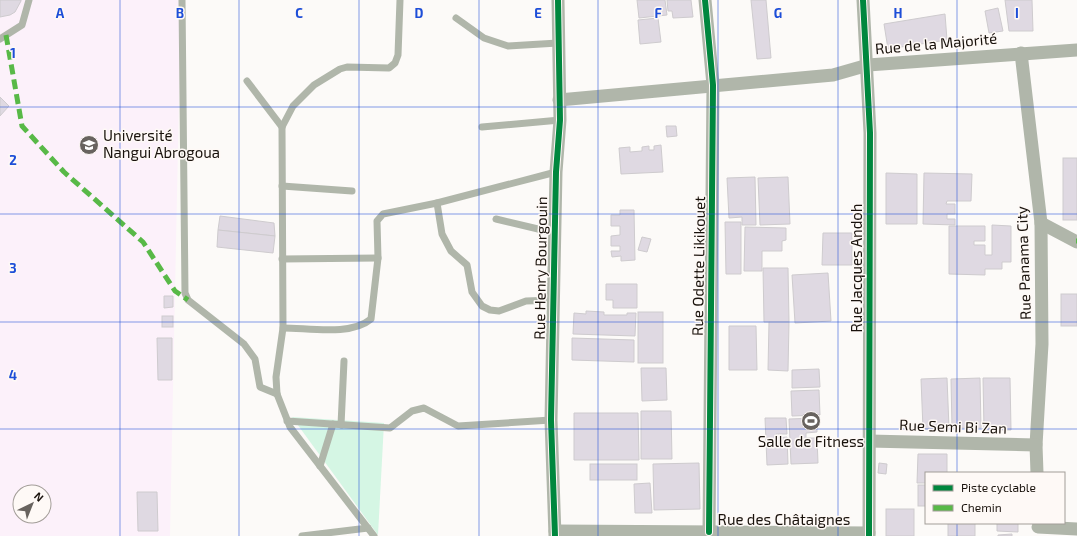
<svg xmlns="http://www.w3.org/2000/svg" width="1077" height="536" font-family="'Exo 2',sans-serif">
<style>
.education{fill:#fcf1fa;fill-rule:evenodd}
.green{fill:#d5f6e4}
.building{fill:#dfd9e2;stroke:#cecbce}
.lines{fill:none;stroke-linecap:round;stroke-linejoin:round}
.lane{stroke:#b0b6aa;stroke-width:7}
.street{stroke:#b0b6aa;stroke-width:13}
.quiet{stroke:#58b947;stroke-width:5;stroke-dasharray:10 5;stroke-linecap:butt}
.cycleway-casing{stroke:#fef9f6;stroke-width:8}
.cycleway{stroke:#00873e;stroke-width:6}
.grid{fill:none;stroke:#1d4ed8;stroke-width:1;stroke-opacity:0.55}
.labels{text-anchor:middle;stroke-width:3;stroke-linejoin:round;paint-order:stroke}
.street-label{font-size:15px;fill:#19120c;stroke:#fef9f6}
.poi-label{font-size:15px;fill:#19120c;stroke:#fef9f6;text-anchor:start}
.grid-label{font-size:13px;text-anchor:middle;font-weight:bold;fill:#1d4ed8;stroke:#fef9f6;stroke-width:3;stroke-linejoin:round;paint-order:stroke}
</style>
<rect width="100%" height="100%" fill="#fcfaf8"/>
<path class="education" d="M0 0H181L170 536H0ZM20 492H44V516H20Z"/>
<path class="green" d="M292 417 384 423 378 535Z"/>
<g class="building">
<path d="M0 0H21V1L15 12 10 15 0 17Z"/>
<path d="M637 0H665L667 15 639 18Z"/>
<path d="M667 0H691L693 17 673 18 672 11H668Z"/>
<path d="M751 0H766L771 58 757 59Z"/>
<path d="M1005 0H1032L1033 31H1009Z"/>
<path d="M998 8 1003 31 989 33 985 11Z"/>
<path d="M945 14 947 40 888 49 884 24Z"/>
<path d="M658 18 661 42 640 44 638 20Z"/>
<path d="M0 97 9 106 0 116Z"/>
<path d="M666 126H676L677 136 667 137Z"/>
<path d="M661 145 663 172 621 174 619 148 630 147V152L642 151V147L649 146V150H654V146Z"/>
<rect x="1063" y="158" width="14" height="62"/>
<path d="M886 173 917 174V224H886Z"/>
<path d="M924 173 972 174 971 201H947L946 204H955V214H947V219H955V225L923 224Z"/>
<path d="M755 177 756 225H742V217L729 218 727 178Z"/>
<path d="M788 177 790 224 760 225 758 178Z"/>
<path d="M620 210H634L635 260 621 261V256L612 257 611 251H620V246H611V236L620 235V226H611V215H620Z"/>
<path d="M220 216 274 223 275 236 218 230Z"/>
<path d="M725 222H741V274H726Z"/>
<path d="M992 225 1011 226V262H1002V269H985V275L949 274V226H985V241H974V245H985V255H992Z"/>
<path d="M745 227 786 228V240L782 241V251H762V271H744Z"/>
<path d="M218 230 275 236 273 253 217 247Z"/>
<path d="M823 233H852V265H822Z"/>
<path d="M642 237 651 239 647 252 638 250Z"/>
<path d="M763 268H788L789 322H764Z"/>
<path d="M828 273 831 321 795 323 792 275Z"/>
<path d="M606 284H637V308H613V300H606Z"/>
<rect x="1061" y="294" width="16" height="32"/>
<path d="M164 296H173V307L164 308Z"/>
<path d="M586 311 604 312V315H627V313H636L635 336 573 334 574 313 586 314Z"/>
<rect x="638" y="312" width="25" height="51"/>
<rect x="162" y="316" width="11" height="11"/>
<path d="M769 322H789L788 371 768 370Z"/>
<path d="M729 326H756L757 370H729Z"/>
<path d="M157 338H172V380H158Z"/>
<path d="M572 338 634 340V362L572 360Z"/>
<path d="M641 368H666L667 400 642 401Z"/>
<path d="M819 369 820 387 792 388V370Z"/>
<path d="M947 378 949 428 923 429 921 379Z"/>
<path d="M980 378 981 428H952L951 379Z"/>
<path d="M983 378H1010L1011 430H984Z"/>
<path d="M819 390 820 415 792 416 791 391Z"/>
<path d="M641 411H671L672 459H641Z"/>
<path d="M574 413H638L639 460H574Z"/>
<path d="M765 418H786L787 434H776V438L787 437 788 464 767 465Z"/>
<path d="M817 418V432L806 433V438H817L818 463 791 464 789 419Z"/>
<path d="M918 454H947V473H926V483H917Z"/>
<path d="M699 463 700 509 654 510 653 464Z"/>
<path d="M879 463 887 464 886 474 878 473Z"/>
<rect x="590" y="464" width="47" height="16"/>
<path d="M650 483 652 513H635L634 484Z"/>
<rect x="918" y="485" width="8" height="21"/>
<path d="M137 492H157L158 531H138Z"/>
<rect x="886" y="509" width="28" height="27"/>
<rect x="948" y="523" width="27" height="13"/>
<path d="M997 523H1018V532L997 531Z"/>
<path d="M1012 534V536H998V535Z"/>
</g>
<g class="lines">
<g class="lane">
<path d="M182 0 185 293 188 300 244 344 255 359 260 387 277 394"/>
<path d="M456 18 484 38 508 46 558 43"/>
<path d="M0 39 22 25 29 0"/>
<path d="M247 81 282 127"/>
<path d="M482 127 560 120"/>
<path d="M282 186 352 191"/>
<path d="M437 203 442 234 451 251 467 265 472 292 482 306 490 310 499 311 526 301 554 300"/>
<path d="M496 219 555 233"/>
<path d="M282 259 378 258"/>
<path d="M283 328C309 328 351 336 371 319L378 258 377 221 383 214 437 203 556 172"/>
<path d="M287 421 390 428 412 411 424 408 458 426 551 420"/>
<path d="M341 425 344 361"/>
<path d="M320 466 333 424"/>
<path d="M302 536 368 528"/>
<path d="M374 536 290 427 277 394 276 377 283 328 282 127 293 106 314 85 340 69 347 67 389 68 395 63 398 55 400 0"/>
</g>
<g class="street">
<path d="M705 0 713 85 709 532"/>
<path d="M863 0 870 133 869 536"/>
<path d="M1021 53 1041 223 1042 344 1036 445 1037 473"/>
<path d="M559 100 833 75 868 65 1077 50"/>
<path d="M1041 223 1077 242"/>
<path d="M869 441 1036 445"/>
<path d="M1038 527 1077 529"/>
<path d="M555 531 869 533"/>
<path d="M555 536 551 420 556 172 560 120 558 0"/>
</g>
<g class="quiet">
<path d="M6 35 22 126 64 172 143 242 175 291 188 300"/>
<path d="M1076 241H1077"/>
</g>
<g class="cycleway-casing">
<g id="cycleway">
<path d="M705 0 713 85 709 532"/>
<path d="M863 0 870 133 869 536"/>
<path d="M555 536 551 420 556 172 560 120 558 0"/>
</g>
</g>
<use href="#cycleway" class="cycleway"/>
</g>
<path class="grid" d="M120 0V536M239 0V536M359 0V536M479 0V536M598 0V536M718 0V536M838 0V536M957 0V473M0 107H1077M0 214H1077M0 322H1077M0 429H1077M957 523V536"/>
<defs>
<g id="university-disc" transform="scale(1)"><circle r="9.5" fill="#68635f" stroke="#fef9f6"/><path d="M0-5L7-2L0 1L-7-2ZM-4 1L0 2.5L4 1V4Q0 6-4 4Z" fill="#fff"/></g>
<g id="stadium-disc" transform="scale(1)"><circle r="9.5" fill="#68635f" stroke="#fef9f6"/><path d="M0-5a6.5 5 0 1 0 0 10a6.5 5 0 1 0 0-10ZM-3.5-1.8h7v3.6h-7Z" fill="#fff"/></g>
</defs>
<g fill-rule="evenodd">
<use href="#university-disc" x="89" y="145"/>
<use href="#stadium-disc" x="811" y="421"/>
</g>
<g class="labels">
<g class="street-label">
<text transform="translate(936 44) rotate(-5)" y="5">Rue de la Majorité</text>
<text transform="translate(1024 263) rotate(-92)" y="5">Rue Panama City</text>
<text transform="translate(699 266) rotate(-89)" y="5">Rue Odette Likikouet</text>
<text transform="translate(541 268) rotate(-89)" y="5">Rue Henry Bourgouin</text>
<text transform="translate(857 268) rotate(-90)" y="5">Rue Jacques Andoh</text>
<text transform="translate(953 427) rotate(2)" y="5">Rue Semi Bi Zan</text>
<text x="784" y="525">Rue des Châtaignes</text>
</g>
<g class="poi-label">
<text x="103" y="141">Université<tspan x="103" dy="17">Nangui Abrogoua</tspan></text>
<text x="811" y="447" text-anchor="middle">Salle de Fitness</text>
</g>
</g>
<g class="grid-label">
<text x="60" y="18">A</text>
<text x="180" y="18">B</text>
<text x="299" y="18">C</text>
<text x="419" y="18">D</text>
<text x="538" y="18">E</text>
<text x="658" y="18">F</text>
<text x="778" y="18">G</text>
<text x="898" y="18">H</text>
<text x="1017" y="18">I</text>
<text x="13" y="58">1</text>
<text x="13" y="165">2</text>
<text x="13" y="273">3</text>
<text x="13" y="380">4</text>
</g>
<rect x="925" y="472" width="140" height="52" fill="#fef9f6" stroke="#a29d98"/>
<rect x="933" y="485" width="20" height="6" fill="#00873e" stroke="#a29d98"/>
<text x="961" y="492" font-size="12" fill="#19120c">Piste cyclable</text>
<rect x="933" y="505" width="20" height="6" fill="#58b947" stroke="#a29d98"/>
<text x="961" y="512" font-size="12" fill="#19120c">Chemin</text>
<g transform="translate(32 504) rotate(43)"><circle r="19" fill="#fef9f6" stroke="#a29d98"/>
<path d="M0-3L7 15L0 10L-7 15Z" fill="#68635f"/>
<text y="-6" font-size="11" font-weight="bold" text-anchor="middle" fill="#19120c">N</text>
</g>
</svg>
